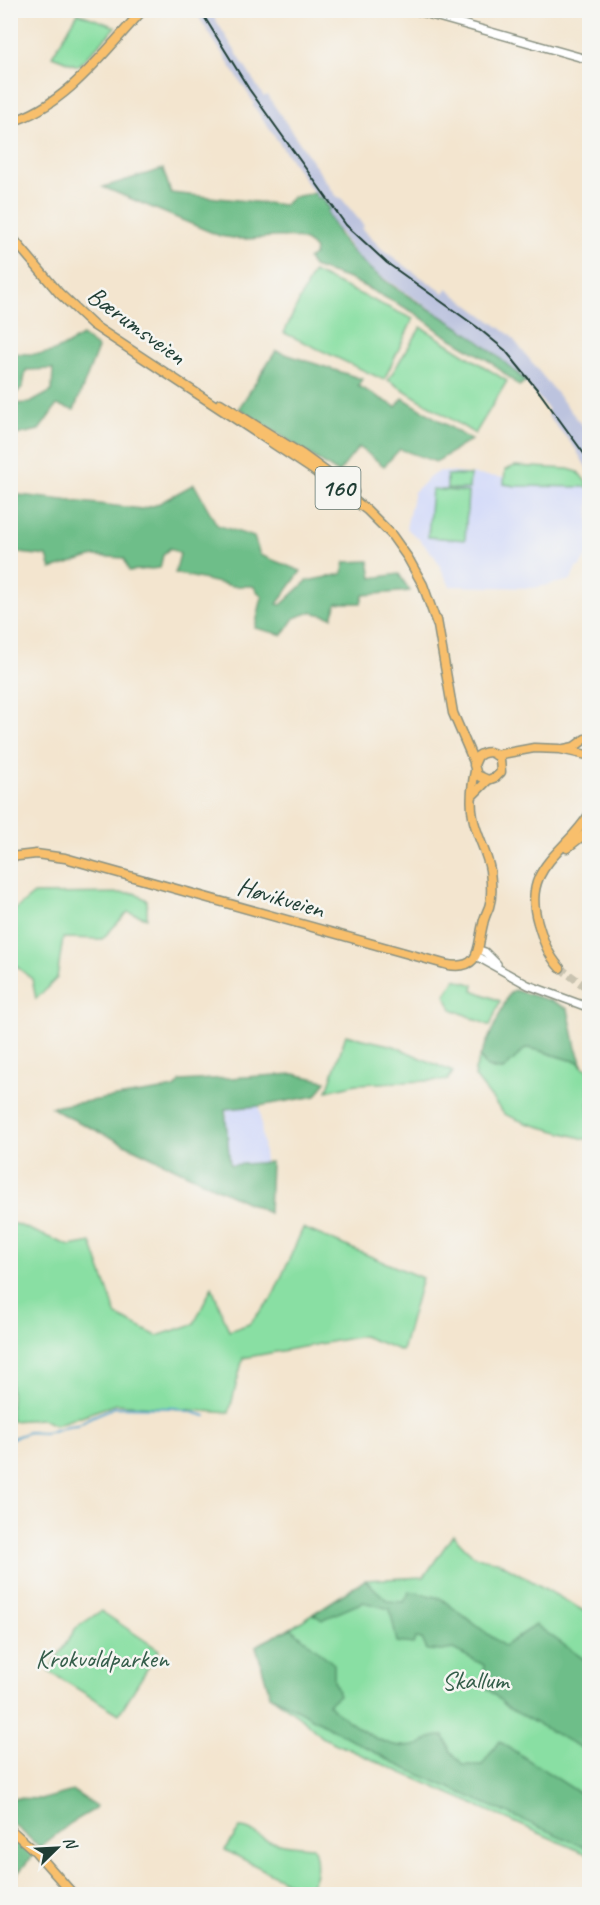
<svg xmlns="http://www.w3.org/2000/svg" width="600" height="1905" font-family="Caveat,sans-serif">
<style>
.built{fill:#d2d9f9}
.industrial{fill:#bcc3de}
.green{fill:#89dfa3;stroke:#548e6c;stroke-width:1.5}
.forest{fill:#6ebe89;stroke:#467e5e;stroke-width:1.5}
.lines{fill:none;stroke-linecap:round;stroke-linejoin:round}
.stream{stroke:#53a6ce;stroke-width:2}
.major-tunnel{stroke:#c9c3b0;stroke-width:8;stroke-dasharray:8 4;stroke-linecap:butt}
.minor-casing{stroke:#899182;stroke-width:10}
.major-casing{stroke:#899182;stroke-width:11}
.minor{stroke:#fff;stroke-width:7}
.major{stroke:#f8bf6c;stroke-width:8}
.rail{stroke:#1f3d34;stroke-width:2}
.labels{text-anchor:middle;stroke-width:5;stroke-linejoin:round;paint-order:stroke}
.shield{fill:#f6f6f2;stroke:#60746d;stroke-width:1.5}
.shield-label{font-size:24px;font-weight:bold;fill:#1f3d34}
.street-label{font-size:26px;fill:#1f3d34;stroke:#f6f6f2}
.park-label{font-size:26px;fill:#345d4a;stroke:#f6f6f2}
</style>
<rect width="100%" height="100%" fill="#f6f6f2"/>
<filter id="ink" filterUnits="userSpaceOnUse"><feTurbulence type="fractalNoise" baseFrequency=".0167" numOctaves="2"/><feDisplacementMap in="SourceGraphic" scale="12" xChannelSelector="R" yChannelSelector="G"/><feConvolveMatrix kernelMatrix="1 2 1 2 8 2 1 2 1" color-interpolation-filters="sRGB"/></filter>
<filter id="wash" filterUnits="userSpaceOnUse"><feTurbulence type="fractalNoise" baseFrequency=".008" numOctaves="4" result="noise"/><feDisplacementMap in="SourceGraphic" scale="24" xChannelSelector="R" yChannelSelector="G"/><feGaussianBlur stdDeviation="1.35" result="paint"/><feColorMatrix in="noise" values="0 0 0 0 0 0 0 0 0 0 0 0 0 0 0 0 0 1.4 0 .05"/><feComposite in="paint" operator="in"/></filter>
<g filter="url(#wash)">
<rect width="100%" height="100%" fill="#f3e5cf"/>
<g class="built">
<path d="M440 471 584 486 589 490V553L579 567 576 568 571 580 534 588 450 586 435 557 420 540 406 528 414 492 431 476Z"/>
<path d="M259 1106 265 1162 230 1165 226 1109Z"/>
</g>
<path class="industrial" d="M195 11H210L264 97 267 95 336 196 342 199 364 226 362 229 382 249 412 271 444 293 447 289 510 335 589 434V472L575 448 548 416V409L527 384 487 347 468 333 362 264 331 220 327 210 318 199 253 105 254 103Z"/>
<g class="green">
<path d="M78 13 116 27 78 66 52 56Z"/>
<path d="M313 272 413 319 384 380 284 333Z"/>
<path d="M421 327 507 381 475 434 388 380Z"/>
<path d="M515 466 568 469 578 472 587 483V487L516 486 504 484 505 470Z"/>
<path d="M447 475H470L469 489H447Z"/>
<path d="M432 489 468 492 465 540 428 537Z"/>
<path d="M134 893 147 900V918L128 912 102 939 63 938 57 978 36 999 32 979 11 962V913L34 894Z"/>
<path d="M455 979 474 985 473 990 500 1001 490 1026 452 1009 445 995Z"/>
<path d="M346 1035 394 1046 453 1072 448 1080 356 1084 327 1091Z"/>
<path d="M525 1048C543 1049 559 1059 577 1061L583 1067 589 1070V1140L526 1123 504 1114 475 1077V1070L480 1057C485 1067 492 1071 503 1070Z"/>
<path d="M11 1224H16L70 1246 91 1242 117 1316 157 1336 194 1324 212 1287 229 1331 249 1324 272 1298 303 1228 422 1278 402 1351 363 1336 243 1358 229 1413 116 1404 55 1425 42 1419 11 1421Z"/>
<path d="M453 1535C470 1553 472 1559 497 1561L589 1614V1855L321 1737 304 1720 270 1695 256 1646 291 1628 365 1580 424 1577Z"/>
<path d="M101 1611 159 1650 119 1714 48 1671 76 1628Z"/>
<path d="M240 1828C252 1828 256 1836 266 1840 281 1845 297 1846 313 1847 318 1859 319 1879 308 1888L299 1884 297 1887 225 1850Z"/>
</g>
<g class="forest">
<path d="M163 169 171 193 284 205 293 197 315 193 318 199 321 197 330 209 327 211C351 273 415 297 466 332 487 346 506 364 526 381L519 386 491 362 442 333 415 313 352 280 313 267 308 259 314 255 315 250C302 229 264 239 243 239 235 239 227 237 220 236L103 187Z"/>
<path d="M82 336 98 348 74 410 57 405 39 430 11 436V404L30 403 52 391 53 369 26 370 23 386 11 400V353C48 356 50 355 82 336Z"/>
<path d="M276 351 362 379 358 386 396 407 403 398 471 440 436 462 400 449 384 466 359 447 338 473 239 408Z"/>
<path d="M194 484 217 525 254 537 260 555 301 571 277 604 281 605 307 581 342 574 345 562 369 561 372 578 399 574 410 591 363 595 361 603H337L332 617 311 612 294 618 283 635 255 628 262 597 253 586H232L175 573 180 554 170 548 163 555 160 568 129 571 124 558 94 556 51 569 47 556 11 552V494L142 509 156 505Z"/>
<path d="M514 990 552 1001 568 1009 576 1048 583 1067 577 1061C559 1059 543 1049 526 1048L503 1070 487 1067 480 1057 509 994Z"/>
<path d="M294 1074 326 1081 316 1096 259 1106 225 1109 230 1165 271 1162 269 1213 62 1114 51 1107 175 1088 181 1081Z"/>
<path d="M365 1580 388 1601 404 1602 410 1591 440 1598 504 1646 536 1625 589 1663V1730L583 1749 508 1708 486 1687 484 1665 453 1649 442 1651 427 1650 422 1639 416 1638 413 1644 397 1642 390 1609 363 1602 322 1620 314 1614Z"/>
<path d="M291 1628 334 1664V1680L339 1695 328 1704C348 1722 385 1751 414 1746 427 1744 426 1735 444 1736L451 1751 463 1765H482L499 1741 589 1799V1849L400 1766 270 1695 256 1646Z"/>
<path d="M73 1791 96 1806 95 1809 71 1823 40 1847 11 1822V1798L44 1799Z"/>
<path d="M11 1835 36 1852 11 1881Z"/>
</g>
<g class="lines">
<path class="stream" d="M10 1439 29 1432 46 1433 68 1426 77 1425 89 1418 115 1407 176 1408 206 1416"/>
</g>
</g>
<g filter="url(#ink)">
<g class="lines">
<path class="major-tunnel" d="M560 968 590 990"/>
<g class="minor-casing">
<g id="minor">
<path d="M413 10 590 60"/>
<path d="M479 950 485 952 497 964"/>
<path d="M476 956 528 985 590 1008"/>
</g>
</g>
<g class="major-casing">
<g id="major">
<path d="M10 122C65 107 105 51 143 10"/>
<path d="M10 235 59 293 93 325 313 470 367 510 391 534 408 558 423 585 437 624"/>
<path d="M220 403 303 455 354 492"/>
<path d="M437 620 453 713 474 762"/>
<path d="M564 749 574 747 585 739"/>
<path d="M496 755 534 748 560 749 587 755"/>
<path d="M473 795 488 780 496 777 501 772 500 759C494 751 486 750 478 756L474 765 477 775 488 780"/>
<path d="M567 848 590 830"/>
<path d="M10 857 36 854 65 858 448 965C482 970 477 947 483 924 484 918 487 912 489 907 493 895 491 882 490 870 487 852 476 835 473 817 470 802 472 785 475 771"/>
<path d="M560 968C548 955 543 940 538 923 521 867 565 854 590 813"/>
<path d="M10 1829 36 1852 73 1894"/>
</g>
</g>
<use href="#minor" class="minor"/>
<use href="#major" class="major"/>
<path class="rail" d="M200 10 249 89 346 225 387 263 477 327 505 350 540 393 590 462"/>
</g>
</g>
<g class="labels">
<rect class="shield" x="315.5" y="467" width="45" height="42" rx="4.5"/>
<g class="shield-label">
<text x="338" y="496">160</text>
</g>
<g class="street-label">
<text transform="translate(137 325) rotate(36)" y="9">Bærumsveien</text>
<text transform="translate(281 897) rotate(16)" y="9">Høvikveien</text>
</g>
<g class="park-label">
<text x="102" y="1667">Krokvoldparken</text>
<text x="475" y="1689">Skallum</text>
</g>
</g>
<rect width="600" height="1905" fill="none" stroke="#f6f6f2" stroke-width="36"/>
<g transform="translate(57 1848) rotate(66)" stroke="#f6f6f2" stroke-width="4.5" paint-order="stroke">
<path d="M0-4.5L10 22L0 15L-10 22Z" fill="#1f3d34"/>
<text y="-9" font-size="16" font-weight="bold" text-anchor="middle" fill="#1f3d34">N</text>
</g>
</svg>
